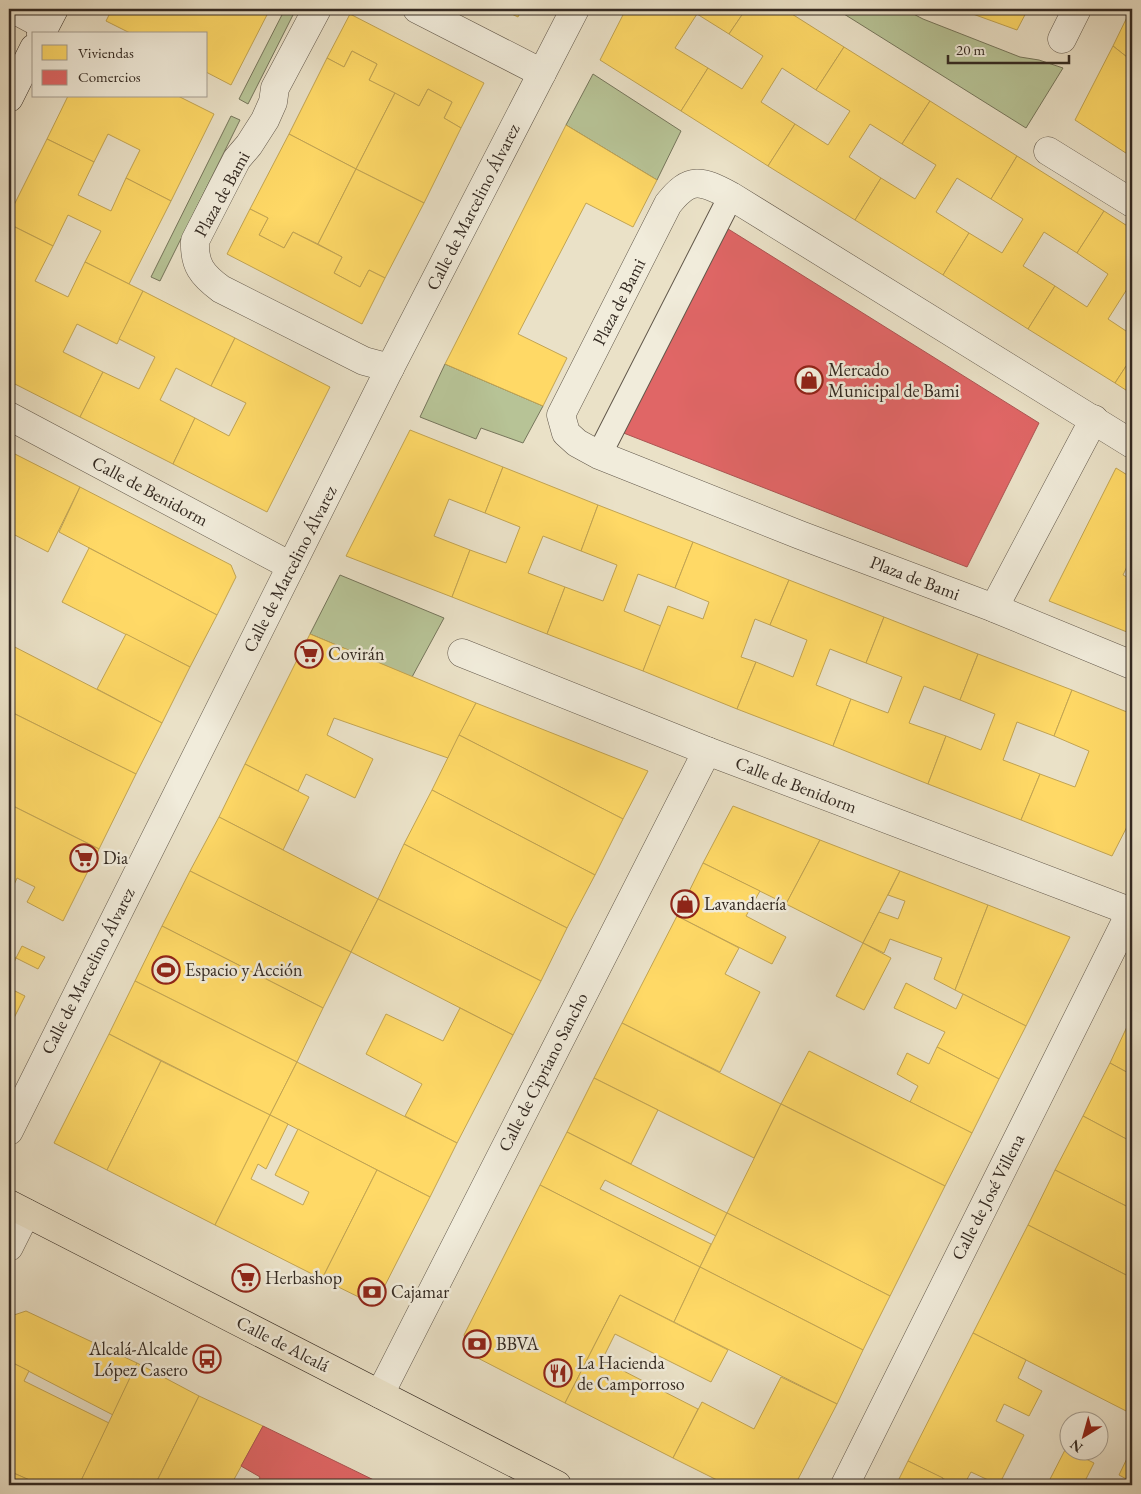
<svg xmlns="http://www.w3.org/2000/svg" width="1141" height="1494" font-family="'EB Garamond',serif">
<style>
.green{fill:#b7c396;stroke:#76765c}
.homes{fill:#ffd966;stroke:#c2a452}
.shops{fill:#e06666;stroke:#ac5452}
.lines{fill:none;stroke-linecap:round;stroke-linejoin:round}
.lane-casing{stroke:#62584b;stroke-width:26}
.street-casing{stroke:#62584b;stroke-width:29}
.secondary-casing{stroke:#342a22;stroke-width:29}
.primary-casing{stroke:#342a22;stroke-width:29}
.lane{stroke:#f1ecdb;stroke-width:24}
.street{stroke:#f1ecdb;stroke-width:28}
.secondary{stroke:#f1ecdb;stroke-width:28}
.primary{stroke:#eae1c7;stroke-width:28}
.labels{text-anchor:middle;stroke-width:5;stroke-linejoin:round;paint-order:stroke}
.street-label{font-size:18px;fill:#342a22;stroke:#f1ecdb}
.poi-label{font-size:18px;fill:#342a22;stroke:#f1ecdb;text-anchor:start}
</style>
<rect width="100%" height="100%" fill="#eae1c7"/>
<filter id="stains"><feTurbulence type="fractalNoise" baseFrequency=".004" numOctaves="4"/><feColorMatrix values="0 0 0 0 .2 0 0 0 0 .09 0 0 0 0 .02 0 0 0 .5 -.17"/></filter>
<radialGradient id="worn" r=".72"><stop offset=".6" stop-color="#630" stop-opacity="0"/><stop offset="1" stop-color="#630" stop-opacity=".3"/></radialGradient>
<g class="green">
<path d="M285 9H296L248 104 239 99Z"/>
<path d="M836 9H904L923 19 1020 57 1039 60 1063 68 1026 128Z"/>
<path d="M593 74 681 131 657 180 566 125Z"/>
<path d="M231 116 240 120 160 281 151 277Z"/>
<path d="M445 364 543 406 523 443 481 428 476 439 420 417Z"/>
<path d="M340 575 444 618 412 677 310 634Z"/>
</g>
<g class="homes">
<path d="M112 9H270L231 85 206 72V34H132L106 21Z"/>
<path d="M501 9H522L518 17Z"/>
<path d="M626 9H746L729 34 697 14 675 48 708 68 681 111 600 60Z"/>
<path d="M746 9H784L844 47 816 90 782 68 761 102 795 124 768 166 681 111 708 68 742 89 763 56 729 34Z"/>
<path d="M959 9H1028L1017 30Z"/>
<path d="M1131 9H1132V61L1113 46Z"/>
<path d="M350 14 484 83 461 128 444 118 452 102 428 89 419 106 369 80 377 64 352 51 344 67 327 58Z"/>
<path d="M1113 46 1132 61V157L1075 120Z"/>
<path d="M844 47 930 101 902 144 870 124 849 157 881 178 855 220 768 166 795 124 828 145 850 111 816 90Z"/>
<path d="M352 51 377 64 369 80 395 93 356 169 289 134 327 58 344 67Z"/>
<path d="M428 89 452 102 444 118 461 128 424 203 356 169 395 93 419 106Z"/>
<path d="M68 96H178L214 114 171 201 126 178 140 150 108 134 94 162 47 139Z"/>
<path d="M930 101 1017 156 991 199 957 178 936 212 969 233 943 275 855 220 881 178 915 199 936 165 902 144Z"/>
<path d="M566 125 657 180 633 227 586 203 518 334 567 358 543 406 445 364Z"/>
<path d="M289 134 356 169 318 244 293 232 284 248 259 235 268 218 250 209Z"/>
<path d="M47 139 94 162 78 195 111 211 126 178 171 201 129 284 85 262 101 231 68 215 53 246 9 224V215Z"/>
<path d="M1017 156 1104 211 1077 253 1044 232 1023 266 1055 286 1028 329 943 275 969 233 1002 253 1023 219 991 199Z"/>
<path d="M356 169 424 203 385 278 369 270 360 287 334 273 342 257 318 244Z"/>
<path d="M250 209 268 218 259 235 284 248 293 232 342 257 334 273 360 287 369 270 385 278 362 324 227 254Z"/>
<path d="M1104 211 1132 229V288L1129 286 1108 319 1132 335V357L1115 383 1028 329 1055 286 1087 307 1108 274 1077 253Z"/>
<path d="M9 224 53 246 35 281 68 297 85 262 143 291 117 344 77 324 63 352 103 372 80 417 9 381Z"/>
<path d="M143 291 235 338 211 386 176 368 160 400 195 418 173 464 80 417 103 372 139 389 155 357 119 339Z"/>
<path d="M235 338 330 387 267 512 173 464 195 418 229 436 246 403 211 386Z"/>
<path d="M1132 357V394L1115 383Z"/>
<path d="M410 430 503 467 485 513 449 499 434 536 470 550 452 597 346 556Z"/>
<path d="M9 451 80 487 48 552 9 532Z"/>
<path d="M503 467 598 505 581 551 543 536 528 573 565 587 547 634 452 597 470 550 506 563 520 527 485 513Z"/>
<path d="M1116 468 1132 478V556L1123 575 1132 580V634L1049 601Z"/>
<path d="M80 487 231 565 236 577 217 615 59 532Z"/>
<path d="M598 505 693 542 675 588 638 574 624 611 661 626 643 671 547 634 565 587 603 601 617 565 581 551Z"/>
<path d="M693 542 789 580 770 625 755 619 741 657 756 662 737 709 643 671 668 606 703 619 709 602 675 588Z"/>
<path d="M89 548 217 615 190 667 62 602Z"/>
<path d="M789 580 884 617 866 663 830 649 816 685 851 699 833 746 737 709 756 662 793 677 807 640 770 625Z"/>
<path d="M884 617 978 654 960 700 924 686 909 723 946 736 928 784 833 746 851 699 888 713 902 677 866 663Z"/>
<path d="M126 634 190 667 162 723 97 689Z"/>
<path d="M310 634 476 703 448 758 334 718 327 735 373 759 355 798 306 774 298 791 245 764Z"/>
<path d="M9 644 162 723 136 774 9 711Z"/>
<path d="M978 654 1072 690 1054 736 1017 722 1003 760 1040 774 1021 820 928 784 946 736 981 750 995 714 960 700Z"/>
<path d="M1072 690 1132 714V817L1112 856 1021 820 1040 774 1075 787 1089 751 1054 736Z"/>
<path d="M476 703 648 771 623 819 459 735Z"/>
<path d="M9 711 136 774 99 849 9 804Z"/>
<path d="M459 735 623 819 595 875 432 790Z"/>
<path d="M245 764 309 797 283 850 219 817Z"/>
<path d="M432 790 595 875 567 928 404 844Z"/>
<path d="M9 804 99 849 63 921 27 902 35 887 17 878 10 894 9 893Z"/>
<path d="M733 806 820 840 786 904 703 863Z"/>
<path d="M219 817 378 899 351 952 190 871Z"/>
<path d="M820 840 900 871 863 943 786 904Z"/>
<path d="M404 844 567 928 541 981 378 899Z"/>
<path d="M703 863 760 891 746 916 786 937 772 964 677 916Z"/>
<path d="M190 871 351 952 323 1008 162 926Z"/>
<path d="M900 871 988 905 955 990 934 979 942 958 890 939 884 953 863 943 879 912 898 919 905 901 888 895Z"/>
<path d="M378 899 541 981 513 1035 351 952Z"/>
<path d="M988 905 1070 937 1026 1026 955 990Z"/>
<path d="M677 916 739 948 725 974 760 992 720 1072 622 1023Z"/>
<path d="M162 926 323 1008 297 1062 135 981Z"/>
<path d="M863 943 891 958 864 1010 836 996Z"/>
<path d="M22 946 45 957 38 969 16 958Z"/>
<path d="M9 954 16 958 9 973Z"/>
<path d="M135 981 297 1062 270 1115 109 1034Z"/>
<path d="M906 983 956 1009 963 994 1026 1026 999 1079 937 1047 945 1032 894 1008Z"/>
<path d="M9 988 25 996 9 1028Z"/>
<path d="M460 1008 513 1035 457 1143 405 1116 422 1084 366 1054 386 1014 443 1041Z"/>
<path d="M1132 1016V1075L1110 1063Z"/>
<path d="M622 1023 781 1104 754 1158 594 1078Z"/>
<path d="M109 1034 161 1061 107 1170 54 1143Z"/>
<path d="M937 1047 999 1079 972 1133 910 1102 918 1086 897 1074 907 1053 929 1064Z"/>
<path d="M809 1051 972 1133 945 1186 781 1104Z"/>
<path d="M161 1061 270 1115 215 1225 107 1170Z"/>
<path d="M297 1062 457 1143 430 1197 270 1115Z"/>
<path d="M1110 1063 1132 1075V1142L1083 1116Z"/>
<path d="M594 1078 658 1110 631 1164 567 1132Z"/>
<path d="M781 1104 945 1186 890 1296 727 1213Z"/>
<path d="M270 1115 288 1124 266 1169 258 1164 251 1179 303 1205 309 1192 275 1175 298 1129 377 1170 322 1279 215 1225Z"/>
<path d="M1083 1116 1132 1142V1209L1055 1170Z"/>
<path d="M567 1132 727 1213 716 1236 605 1180 600 1189 711 1244 700 1267 540 1185Z"/>
<path d="M377 1170 430 1197 375 1305 322 1279Z"/>
<path d="M1055 1170 1132 1209V1278L1028 1225Z"/>
<path d="M540 1185 700 1267 674 1322 620 1295 565 1403 470 1354 464 1335Z"/>
<path d="M727 1213 890 1296 863 1350 700 1267Z"/>
<path d="M1028 1225 1132 1278V1414L973 1333Z"/>
<path d="M700 1267 863 1350 837 1404 674 1322Z"/>
<path d="M620 1295 728 1350 711 1382 615 1334 602 1360 698 1409 673 1458 565 1403Z"/>
<path d="M26 1311 137 1363 113 1415 9 1361V1320L11 1316Z"/>
<path d="M973 1333 1026 1360 1018 1378 1042 1391 1029 1416 1004 1404 996 1421 1024 1435 999 1485 971 1472 964 1485H956L908 1461Z"/>
<path d="M9 1361 29 1371 24 1381 109 1423 79 1485H40L9 1471Z"/>
<path d="M137 1363 199 1396 155 1485H79Z"/>
<path d="M781 1377 837 1404 795 1485H727L673 1458 702 1402 754 1429Z"/>
<path d="M199 1396 263 1426 231 1485H155Z"/>
<path d="M1066 1448 1068 1452H1072L1094 1463 1083 1485H1047Z"/>
<path d="M1132 1448V1482L1119 1475Z"/>
<path d="M908 1461 943 1478 939 1485H896Z"/>
<path d="M9 1471 32 1481 30 1485H9Z"/>
</g>
<g class="shops">
<path d="M725 227 1039 423 967 567 621 432Z"/>
<path d="M263 1426 384 1485H256L260 1477 241 1466Z"/>
</g>
<g class="lines">
<g class="lane-casing">
<path id="lane" d="M599 455 731 196"/>
</g>
<g class="street-casing">
<g id="street">
<path d="M13 9 45 26"/>
<path d="M317 9 275 88 273 102 265 120 249 145 237 159 195 241C194 265 202 275 221 289L364 361 390 368"/>
<path d="M417 9 542 73"/>
<path d="M1062 39 1077 9"/>
<path d="M1048 151 1132 203"/>
<path d="M9 416 291 566"/>
<path d="M1132 444 731 196C701 180 690 176 668 204L561 415 566 433 577 443 599 455 800 535 994 608 1132 665"/>
<path d="M994 608 1094 419"/>
<path d="M462 653 707 751 1132 912"/>
<path d="M9 1131 390 368 575 9"/>
<path d="M9 1247 26 1213"/>
<path d="M380 1394 707 751"/>
<path d="M845 1485 1132 909"/>
</g>
</g>
<g class="secondary-casing">
<g id="secondary">
<path d="M41 34 54 9"/>
<path d="M9 98 34 48"/>
</g>
</g>
<g class="primary-casing">
<path id="primary" d="M9 1204 557 1485"/>
</g>
<use href="#lane" class="lane"/>
<use href="#street" class="street"/>
<use href="#secondary" class="secondary"/>
<use href="#primary" class="primary"/>
</g>
<defs>
<g id="shop-ring" transform="scale(1.4375)"><circle r="9.5" fill="#f1ecdb" stroke="#8f2418" stroke-width="1.5"/><path d="M-5-2.5h2.3a2.7 3.5 0 0 1 5.4 0H5L5.5 6h-11ZM-1.5-2.5h3a1.5 2.3 0 0 0-3 0Z" fill="#8f2418"/></g>
<g id="supermarket-ring" transform="scale(1.4375)"><circle r="9.5" fill="#f1ecdb" stroke="#8f2418" stroke-width="1.5"/><path d="M-6-5.5h2.5l.6 2H6L4.5 2H-2.5L-4.4-4H-6ZM-1.5 3.2a1.3 1.3 0 1 0 .1 0ZM3 3.2a1.3 1.3 0 1 0 .1 0Z" fill="#8f2418"/></g>
<g id="stadium-ring" transform="scale(1.4375)"><circle r="9.5" fill="#f1ecdb" stroke="#8f2418" stroke-width="1.5"/><path d="M0-5a6.5 5 0 1 0 0 10a6.5 5 0 1 0 0-10ZM-3.5-1.8h7v3.6h-7Z" fill="#8f2418"/></g>
<g id="bank-ring" transform="scale(1.4375)"><circle r="9.5" fill="#f1ecdb" stroke="#8f2418" stroke-width="1.5"/><path d="M-6-4H6V4H-6ZM0-2.3a2.3 2.3 0 1 0 0 4.6a2.3 2.3 0 1 0 0-4.6Z" fill="#8f2418"/></g>
<g id="bus-ring" transform="scale(1.4375)"><circle r="9.5" fill="#f1ecdb" stroke="#8f2418" stroke-width="1.5"/><path d="M-5-6H5V4H4V6H2V4H-2V6H-4V4H-5ZM-3.5-4V0h7V-4ZM-3.5 1.2v1.5H-2V1.2ZM2 1.2v1.5H3.5V1.2Z" fill="#8f2418"/></g>
<g id="restaurant-ring" transform="scale(1.4375)"><circle r="9.5" fill="#f1ecdb" stroke="#8f2418" stroke-width="1.5"/><path d="M-5-6h1v4h1v-4h1v4h1v-4h1v5L-1.5 .5V6h-2V.5L-5-1ZM5-6V6H3V1.5H1.5Q1.5-4 5-6Z" fill="#8f2418"/></g>
</defs>
<g fill-rule="evenodd">
<use href="#shop-ring" x="809" y="380"/>
<use href="#supermarket-ring" x="309" y="654"/>
<use href="#supermarket-ring" x="84" y="858"/>
<use href="#shop-ring" x="685" y="904"/>
<use href="#stadium-ring" x="166" y="970"/>
<use href="#supermarket-ring" x="246" y="1278"/>
<use href="#bank-ring" x="372" y="1292"/>
<use href="#bank-ring" x="477" y="1344"/>
<use href="#bus-ring" x="207" y="1359"/>
<use href="#restaurant-ring" x="558" y="1373"/>
</g>
<g class="labels">
<g class="street-label">
<text transform="translate(222 194) rotate(-61)" y="6">Plaza de Bami</text>
<text transform="translate(473 207) rotate(-63)" y="6">Calle de Marcelino Álvarez</text>
<text transform="translate(619 302) rotate(-63)" y="6">Plaza de Bami</text>
<text transform="translate(150 491) rotate(28)" y="6">Calle de Benidorm</text>
<text transform="translate(290 569) rotate(-63)" y="6">Calle de Marcelino Álvarez</text>
<text transform="translate(915 578) rotate(21)" y="6">Plaza de Bami</text>
<text transform="translate(796 785) rotate(21)" y="6">Calle de Benidorm</text>
<text transform="translate(88 971) rotate(-63)" y="6">Calle de Marcelino Álvarez</text>
<text transform="translate(543 1072) rotate(-63)" y="6">Calle de Cipriano Sancho</text>
<text transform="translate(988 1197) rotate(-63)" y="6">Calle de José Villena</text>
<text transform="translate(283 1344) rotate(27)" y="6">Calle de Alcalá</text>
</g>
<g class="poi-label">
<text x="828" y="376">Mercado<tspan x="828" dy="21">Municipal de Bami</tspan></text>
<text x="328" y="660">Covirán</text>
<text x="103" y="864">Dia</text>
<text x="704" y="910">Lavandaería</text>
<text x="185" y="976">Espacio y Acción</text>
<text x="265" y="1284">Herbashop</text>
<text x="391" y="1298">Cajamar</text>
<text x="496" y="1350">BBVA</text>
<text x="188" y="1355" text-anchor="end">Alcalá-Alcalde<tspan x="188" dy="21">López Casero</tspan></text>
<text x="577" y="1369">La Hacienda<tspan x="577" dy="21">de Camporroso</tspan></text>
</g>
</g>
<rect width="1141" height="1494" fill="none" stroke="#eae1c7" stroke-width="30"/>
<rect x="10" y="10" width="1121" height="1474" fill="none" stroke="#342a22" stroke-width="2.5"/>
<rect x="15" y="15" width="1111" height="1464" fill="none" stroke="#342a22"/>
<rect x="32" y="32" width="175" height="65" fill="#f1ecdb" stroke="#a59e91"/>
<rect x="42" y="45" width="25" height="15" fill="#ffd966" stroke="#a59e91"/>
<text x="78" y="58" font-size="15" fill="#342a22">Viviendas</text>
<rect x="42" y="70" width="25" height="15" fill="#e06666" stroke="#a59e91"/>
<text x="78" y="82" font-size="15" fill="#342a22">Comercios</text>
<g transform="translate(1084 1436) rotate(217)"><circle r="24" fill="#f1ecdb" stroke="#a59e91"/>
<path d="M0-4L9 19L0 12L-9 19Z" fill="#8f2418"/>
<text y="-8" font-size="14" font-weight="bold" text-anchor="middle" fill="#342a22">N</text>
</g>
<path d="M948 55v8h121v-8" fill="none" stroke="#342a22" stroke-width="2.5"/>
<text x="956" y="55" font-size="15" fill="#342a22" stroke="#f1ecdb" stroke-width="4" paint-order="stroke">20 m</text>
<rect width="100%" height="100%" filter="url(#stains)"/>
<rect width="100%" height="100%" fill="url(#worn)"/>
</svg>
